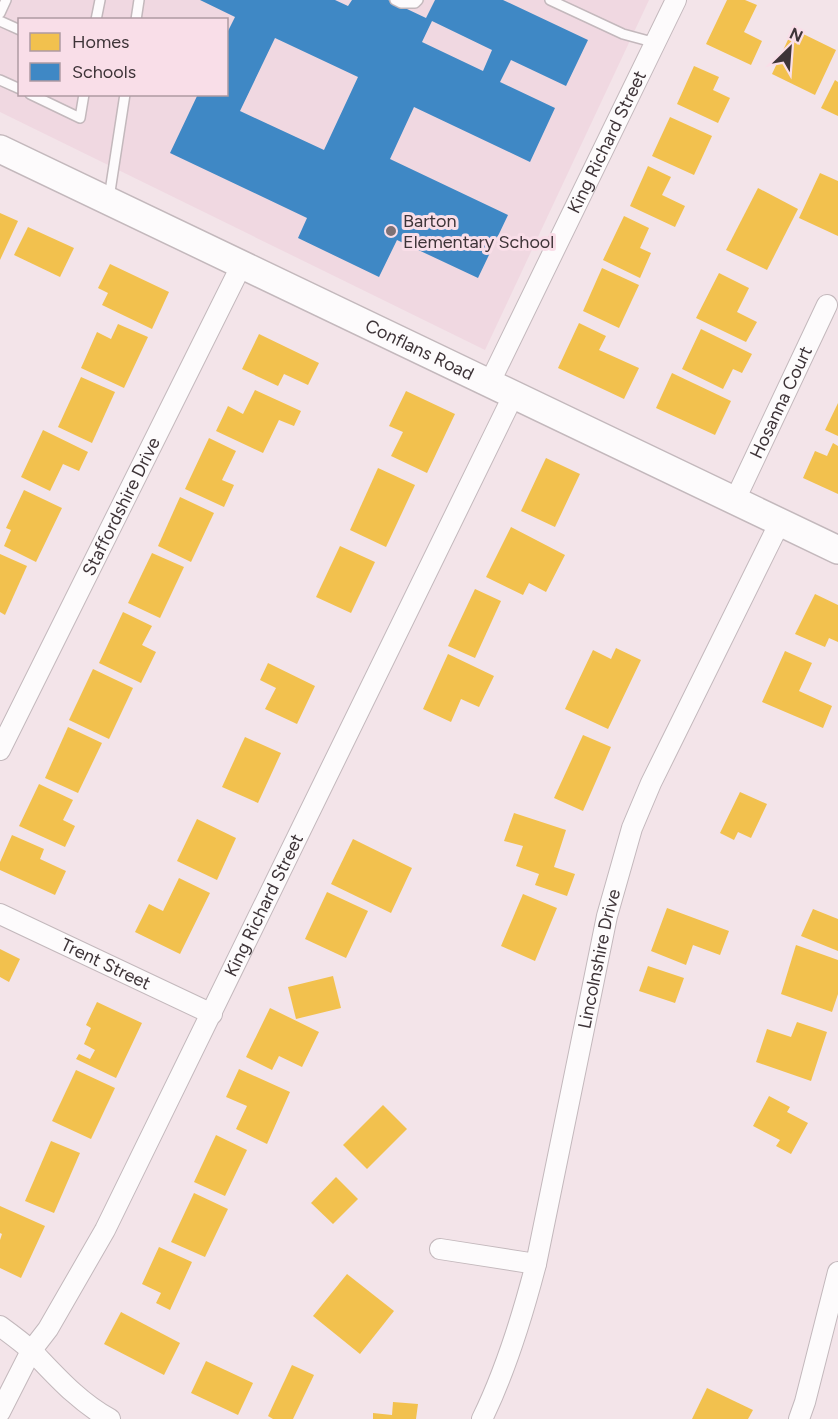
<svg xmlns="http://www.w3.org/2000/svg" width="838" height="1419" font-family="Figtree,sans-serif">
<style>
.built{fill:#f0d8e1;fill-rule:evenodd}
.homes{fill:#f2c14e}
.schools{fill:#3f88c5;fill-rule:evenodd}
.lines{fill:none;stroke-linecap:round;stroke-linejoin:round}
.lane-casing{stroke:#c3b8bc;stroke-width:12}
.street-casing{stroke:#c3b8bc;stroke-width:22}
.secondary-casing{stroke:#c3b8bc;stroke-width:30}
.lane{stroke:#fdfbfc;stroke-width:9}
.street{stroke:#fdfbfc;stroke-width:20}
.secondary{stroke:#fdfbfc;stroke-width:27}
.poi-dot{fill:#7d7276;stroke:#f9dee8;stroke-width:2}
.labels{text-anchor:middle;stroke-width:6;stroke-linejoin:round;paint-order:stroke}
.street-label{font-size:18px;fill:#3e3438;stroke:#f9dee8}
.poi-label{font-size:18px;fill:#3e3438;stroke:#f9dee8;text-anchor:start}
</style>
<rect width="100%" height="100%" fill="#f3e4e9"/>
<path class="built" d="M0 0H649L485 350 0 112ZM20 20H226V94H20Z"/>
<g class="homes">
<path d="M727 0H745L757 5 744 32 762 41 751 65 706 44Z"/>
<path d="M793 29 836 50 815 95 772 74Z"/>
<path d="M694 66 719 77 713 90 730 98 718 123 677 104Z"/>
<path d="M835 80 838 82V116L821 108Z"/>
<path d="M670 117 712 136 694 175 652 156Z"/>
<path d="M648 166 671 177 662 195 685 206 675 227 630 206Z"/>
<path d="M820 173 838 181V236L799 218Z"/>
<path d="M758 188 798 209 767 270 726 250Z"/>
<path d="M0 213 18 221 0 260Z"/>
<path d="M624 216 649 228 640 248 651 253 640 278 603 260Z"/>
<path d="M28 227 74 248 60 277 14 255Z"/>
<path d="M110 264 169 292 152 329 102 305 108 293 98 288Z"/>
<path d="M602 268 639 285 619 328 583 311Z"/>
<path d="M719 273 749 288 737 312 757 322 746 342 696 318Z"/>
<path d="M579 323 606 336 599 350 639 368 624 399 558 368Z"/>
<path d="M118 324 148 337 124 388 81 368 97 332 111 339Z"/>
<path d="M701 329 752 354 742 373 733 369 723 389 682 369Z"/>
<path d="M259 334 319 363 308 385 284 374 278 386 242 369Z"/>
<path d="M672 373 731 401 715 435 656 408Z"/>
<path d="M81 377 115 392 92 443 58 427Z"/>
<path d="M255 390 301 411 294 426 279 420 263 453 216 431 228 406 243 414Z"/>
<path d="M406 391 455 414 427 473 391 456 403 432 389 426Z"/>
<path d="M838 403V436L825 430Z"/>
<path d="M43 430 88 452 79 471 63 464 50 491 21 477Z"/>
<path d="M209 438 236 451 222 480 234 485 224 507 185 489Z"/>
<path d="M833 443 838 446V494L803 478 815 451 827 456Z"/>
<path d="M546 458 580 474 555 527 521 511Z"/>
<path d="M378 468 415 485 386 547 350 530Z"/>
<path d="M24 490 62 508 36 562 4 546 11 530 6 528Z"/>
<path d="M180 497 214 513 191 562 158 546Z"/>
<path d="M511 527 565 555 546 592 529 583 523 595 486 577Z"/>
<path d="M340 546 375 562 351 613 316 597Z"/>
<path d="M152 553 184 567 160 618 128 603Z"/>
<path d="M0 554 27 566 5 615 0 612Z"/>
<path d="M475 589 501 601 475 658 448 646Z"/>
<path d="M815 594 838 605V642L829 638 825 647 795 634Z"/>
<path d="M123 612 152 626 142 645 156 652 141 683 99 663Z"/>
<path d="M616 648 641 660 608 729 565 709 593 650 611 659Z"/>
<path d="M785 651 812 663 799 691 832 706 823 728 762 702Z"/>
<path d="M448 654 494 676 479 707 461 699 451 722 423 709Z"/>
<path d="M268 663 315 686 297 724 265 709 276 688 260 680Z"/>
<path d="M93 669 133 688 109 739 69 720Z"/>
<path d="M68 727 102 743 78 793 45 778Z"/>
<path d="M583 735 611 747 583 811 554 798Z"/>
<path d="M245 737 281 753 258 803 222 787Z"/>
<path d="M39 784 73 800 63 820 75 826 65 847 19 826Z"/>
<path d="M740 792 767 804 751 838 738 832 734 840 720 833Z"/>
<path d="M514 813 566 830 554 867 575 874 567 896 535 885 539 874 516 866 523 846 504 841Z"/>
<path d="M197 819 236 838 217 880 177 861Z"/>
<path d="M12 835 44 849 40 859 66 871 55 895 0 870V862Z"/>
<path d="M353 839 412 868 391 913 331 884Z"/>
<path d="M179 878 210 893 180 954 135 932 149 904 163 911Z"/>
<path d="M327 892 368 911 346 958 305 939Z"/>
<path d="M523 894 557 908 535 961 501 946Z"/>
<path d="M667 908 729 931 720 955 693 945 686 965 651 951Z"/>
<path d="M813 909 838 919V951L801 936Z"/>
<path d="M796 945 838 960V994L832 1012 781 994Z"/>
<path d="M0 949 20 959 9 982 0 977Z"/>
<path d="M648 966 684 978 675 1003 639 991Z"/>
<path d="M333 976 341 1008 296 1019 288 987Z"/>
<path d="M97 1002 142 1023 116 1078 76 1059 79 1054 90 1059 95 1050 84 1044 91 1028 86 1025Z"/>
<path d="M270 1008 319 1032 302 1067 279 1056 272 1070 246 1057Z"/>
<path d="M797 1022 827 1032 811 1081 756 1062 767 1029 791 1037Z"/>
<path d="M239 1069 290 1092 267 1144 236 1129 247 1106 226 1097Z"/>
<path d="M76 1070 115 1088 91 1139 52 1121Z"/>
<path d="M769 1096 790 1107 787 1112 808 1123 791 1154 776 1146 780 1140 753 1126Z"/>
<path d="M383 1105 407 1129 367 1169 343 1145Z"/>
<path d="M216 1135 247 1150 225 1196 194 1182Z"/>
<path d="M51 1141 80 1153 54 1213 25 1201Z"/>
<path d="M336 1177 358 1199 333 1224 311 1203Z"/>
<path d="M194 1193 228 1209 205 1257 171 1242Z"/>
<path d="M0 1206 45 1226 21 1278 0 1268V1240L2 1234 0 1233Z"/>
<path d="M159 1247 192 1262 170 1310 156 1303 161 1293 142 1284Z"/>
<path d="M347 1274 394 1311 360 1354 313 1316Z"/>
<path d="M121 1312 180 1343 164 1375 104 1344Z"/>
<path d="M206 1361 253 1383 238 1415 191 1393Z"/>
<path d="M292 1365 314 1375 293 1419H273L268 1416Z"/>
<path d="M707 1388 753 1410 748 1419H692Z"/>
<path d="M393 1402 418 1404 416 1419H373V1413L392 1415Z"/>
</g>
<path class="schools" d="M200 0H335L348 6 352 0H388L426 18 435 0H503L588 40 566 86 511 60 500 82 555 108 530 162 414 107 390 159 508 215 478 278 397 240 379 277 298 238 307 218 170 153 198 94H226V35L235 17ZM432 21 492 50 483 71 422 42ZM275 38 358 77 324 150 240 111Z"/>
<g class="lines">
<g class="lane-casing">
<g id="lane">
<path d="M395 0 401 3H415L418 0"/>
<path d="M550 0 623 34 656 43"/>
<path d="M0 13 6 0"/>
<path d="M96 20 100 0"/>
<path d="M136 20 139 0"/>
<path d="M0 21 20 30"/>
<path d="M0 80 20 89"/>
<path d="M30 94 80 118 84 94"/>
<path d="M109 198 125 94"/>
</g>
</g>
<g class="street-casing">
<g id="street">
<path id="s1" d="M490 382 676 0"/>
<path id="s2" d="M735 500 827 305"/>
<path id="s3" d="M0 750 242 264"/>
<path id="s4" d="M0 914 212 1014"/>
<path d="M440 1249 536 1264"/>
<path d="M0 1326C11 1334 23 1343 33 1352 57 1377 79 1402 110 1419"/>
<path id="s5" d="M0 1412 31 1351 48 1329 105 1230 514 394"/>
<path id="s6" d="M482 1419C506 1370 522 1318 536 1264L607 916 632 828 651 783 780 522"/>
<path d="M799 1419 805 1402 838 1272"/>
</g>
</g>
<g class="secondary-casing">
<g id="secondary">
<path id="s7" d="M0 149 838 550"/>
</g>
</g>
<use href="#lane" class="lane"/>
<use href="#street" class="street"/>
<use href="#secondary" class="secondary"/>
</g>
<circle class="poi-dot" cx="391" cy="231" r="6"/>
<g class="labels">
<g class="street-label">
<text dy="6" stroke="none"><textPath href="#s1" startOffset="267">King Richard Street</textPath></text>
<text dy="6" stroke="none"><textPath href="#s7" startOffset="465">Conflans Road</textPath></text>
<text dy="6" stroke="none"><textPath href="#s2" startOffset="108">Hosanna Court</textPath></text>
<text dy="6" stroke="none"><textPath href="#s3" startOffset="272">Staffordshire Drive</textPath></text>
<text dy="6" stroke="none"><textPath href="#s5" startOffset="572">King Richard Street</textPath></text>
<text dy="6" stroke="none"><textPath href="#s6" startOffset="476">Lincolnshire Drive</textPath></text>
<text dy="6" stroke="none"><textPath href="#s4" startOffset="117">Trent Street</textPath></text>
</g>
<g class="poi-label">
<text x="403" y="227">Barton<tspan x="403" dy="21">Elementary School</tspan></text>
</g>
</g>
<rect x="18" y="18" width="210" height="78" fill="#f9dee8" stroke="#ae9aa2" stroke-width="1.5"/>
<rect x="30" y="33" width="30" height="18" fill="#f2c14e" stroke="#ae9aa2" stroke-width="1.5"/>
<text x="72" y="48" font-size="18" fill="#3e3438">Homes</text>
<rect x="30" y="63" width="30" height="18" fill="#3f88c5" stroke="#ae9aa2" stroke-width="1.5"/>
<text x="72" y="78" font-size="18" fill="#3e3438">Schools</text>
<g transform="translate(790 48) rotate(25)" stroke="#f9dee8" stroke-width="4.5" paint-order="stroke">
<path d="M0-4.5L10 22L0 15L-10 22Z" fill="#3e3438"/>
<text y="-9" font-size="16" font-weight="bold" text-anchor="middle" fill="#3e3438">N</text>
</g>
</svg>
